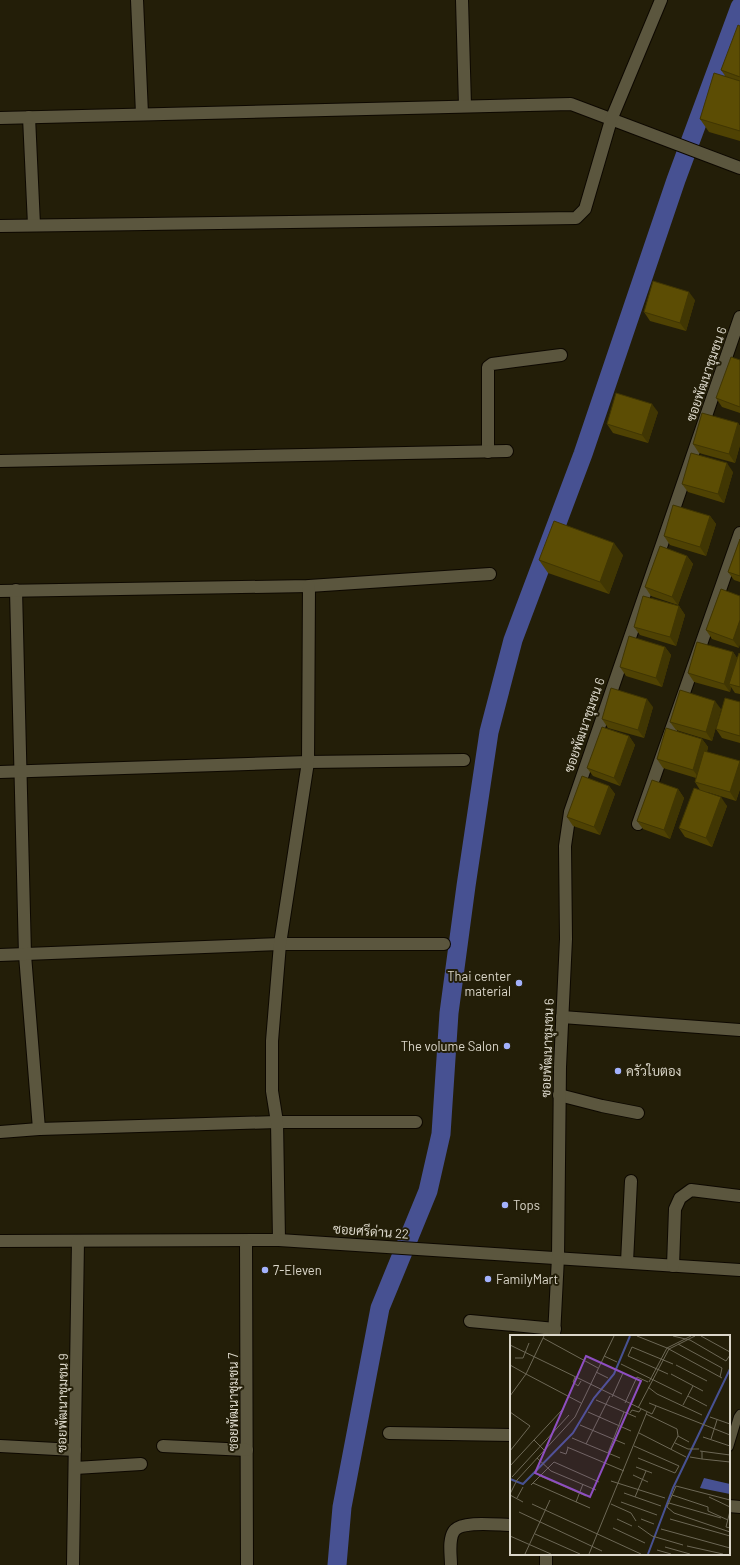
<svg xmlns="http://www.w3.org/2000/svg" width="740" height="1565" font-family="Barlow,Sarabun,sans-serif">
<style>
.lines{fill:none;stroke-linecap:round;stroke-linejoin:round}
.canal{stroke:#475192;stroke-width:19}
.lane-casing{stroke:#0d0800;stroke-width:10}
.street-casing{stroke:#0d0800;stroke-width:14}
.lane{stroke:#5b563e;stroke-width:8}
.street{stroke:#5b563e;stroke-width:12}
.wall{fill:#4f4203}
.shaded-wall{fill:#403603}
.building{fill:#5c4d04;stroke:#403603}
.poi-dot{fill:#a3b2fd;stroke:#231e08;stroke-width:1.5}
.labels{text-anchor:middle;stroke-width:4;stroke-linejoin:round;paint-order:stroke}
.street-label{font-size:13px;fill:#dbd7ca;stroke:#231e08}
.poi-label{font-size:13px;fill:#dbd7ca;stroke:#231e08;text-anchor:start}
.inset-river{fill:none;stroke:#475192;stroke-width:2}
.inset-road{fill:none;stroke:#6d6856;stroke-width:1}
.view{fill:#8e4ec1;fill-opacity:0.15;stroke:#8e4ec1;stroke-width:2}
.inset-edge{fill:none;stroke:#dbd7ca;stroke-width:2}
</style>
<rect width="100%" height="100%" fill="#231e08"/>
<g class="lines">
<path class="canal" d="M337 1565 342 1507 380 1308 428 1191 441 1134 449 1013 466 886 489 732 513 640 583 454 676 180 740 7"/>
<g class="lane-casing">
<path id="lane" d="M729 1447 738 1417 740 1414"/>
</g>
<g class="street-casing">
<g id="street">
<path d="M137 0 142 114"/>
<path d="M462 0 465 106"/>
<path d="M29 117 34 225"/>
<path d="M0 118 571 104 740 168"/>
<path d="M0 226 576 218 585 209 611 120 661 0"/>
<path d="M488 452V367L492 364 561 355"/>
<path d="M0 461 507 451"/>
<path d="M16 590 25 955 39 1129"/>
<path d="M0 591 309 586 490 574"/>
<path d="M0 772 308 762 464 760"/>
<path d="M638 824 740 533"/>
<path d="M0 955 280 944H444"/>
<path d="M562 1017 740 1030"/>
<path d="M559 1095 602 1106 638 1113"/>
<path d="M0 1132 39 1129 277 1122H416"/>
<path d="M279 1240 277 1122 272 1091V1041L280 944 308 762 309 586"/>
<path d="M0 1241 279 1240 740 1270"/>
<path d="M246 1241 247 1564"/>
<path d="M627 1262 631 1181"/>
<path d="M673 1266 675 1209 680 1198 691 1190 740 1196"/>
<path d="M470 1321 555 1329"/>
<path d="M554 1336 558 1257 560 1067 566 939 565 846 570 812 740 317"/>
<path d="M389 1433 511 1435"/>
<path d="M0 1446 75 1450"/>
<path d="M163 1446 247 1450"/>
<path d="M75 1468 141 1464"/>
<path d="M729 1506 740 1507"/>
<path d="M73 1565 78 1241"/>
<path d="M451 1565C451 1555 448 1540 454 1531 462 1520 498 1525 511 1525"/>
<path d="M546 1565V1554"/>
</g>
</g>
<use href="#lane" class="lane"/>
<use href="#street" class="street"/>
</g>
<g class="wall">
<path d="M740 26V141L709 132 700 119 726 77 721 70Z"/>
<path d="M695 300 686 331 650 321 644 312Z"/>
<path d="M740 360V413L722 407 716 398Z"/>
<path d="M658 412 648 443 613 433 607 424Z"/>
<path d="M738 423 740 426V445L735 463 699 453 693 444Z"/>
<path d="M733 472 724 503 688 492 682 484Z"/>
<path d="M710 516 716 524 706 556 670 545 664 536Z"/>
<path d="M740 539V582L734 580 728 572Z"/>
<path d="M623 555 609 594 548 573 539 560Z"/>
<path d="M687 556 693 564 678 605 651 596 645 587Z"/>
<path d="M721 589 739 648 712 639 706 630Z"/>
<path d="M679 606 685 615 676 646 640 635 634 627Z"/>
<path d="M665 647 671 655 662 687 626 676 620 667Z"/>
<path d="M733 652 737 658 740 654V694L735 693 731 687 730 692 694 682 688 673Z"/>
<path d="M740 702V743L722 738 716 729Z"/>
<path d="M653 707 644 738 608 728 602 719Z"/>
<path d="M721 709 712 741 676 730 670 722Z"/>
<path d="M629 736 635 745 620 786 593 776 587 768Z"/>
<path d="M702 739 708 747 707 752 740 761V789L736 801 707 792 727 806 712 847 685 837 679 828 700 790 695 782 696 778 663 768 657 759Z"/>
<path d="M609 786 615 794 600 835 573 826 567 817Z"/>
<path d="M678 789 684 798 670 839 643 829 637 821Z"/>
</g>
<g class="shaded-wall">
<path d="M689 292 695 300 686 331 680 323Z"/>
<path d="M652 404 658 412 648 443 642 435Z"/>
<path d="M738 423 740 426V445L735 463 729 454Z"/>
<path d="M727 463 733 472 724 503 718 494Z"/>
<path d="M710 516 716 524 706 556 700 547Z"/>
<path d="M614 543 623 555 609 594 600 582Z"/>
<path d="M687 556 693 564 678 605 672 597Z"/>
<path d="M679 606 685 615 676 646 670 637Z"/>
<path d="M740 620V645L739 648 733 640Z"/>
<path d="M665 647 671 655 662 687 656 678Z"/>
<path d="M733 652 739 661 729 684 731 687 730 692 724 684Z"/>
<path d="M647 699 653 707 644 738 638 730Z"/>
<path d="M715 701 721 709 712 741 706 732Z"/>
<path d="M629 736 635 745 620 786 614 778Z"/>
<path d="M702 739 708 747 699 778 693 770Z"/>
<path d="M740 761V789L736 801 730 792Z"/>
<path d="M609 786 615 794 600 835 594 827Z"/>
<path d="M678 789 684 798 670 839 664 830Z"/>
<path d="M721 797 727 806 712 847 706 838Z"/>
</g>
<g class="building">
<path d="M738 25 740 26V77L721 70Z"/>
<path d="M714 73 740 81V131L700 119Z"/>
<path d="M653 281 689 292 680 323 644 312Z"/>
<path d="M731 357 740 360V407L716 398Z"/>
<path d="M616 393 652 404 642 435 607 424Z"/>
<path d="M702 413 738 423 729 454 693 444Z"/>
<path d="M691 453 727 463 718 494 682 484Z"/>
<path d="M673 505 710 516 700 547 664 536Z"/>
<path d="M554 521 614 543 600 582 539 560Z"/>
<path d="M740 539V576L728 572Z"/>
<path d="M660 546 687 556 672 597 645 587Z"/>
<path d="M721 589 740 596V620L733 640 706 630Z"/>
<path d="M643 596 679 606 670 637 634 627Z"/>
<path d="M629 636 665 647 656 678 620 667Z"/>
<path d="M697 642 733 652 724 684 688 673Z"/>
<path d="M739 653 740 654V687L729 684Z"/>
<path d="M611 688 647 699 638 730 602 719Z"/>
<path d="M680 690 715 701 706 732 670 722Z"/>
<path d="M725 698 740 702V736L716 729Z"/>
<path d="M602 727 629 736 614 778 587 768Z"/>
<path d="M666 728 702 739 693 770 657 759Z"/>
<path d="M704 751 740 761 730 792 695 782Z"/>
<path d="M582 776 609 786 594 827 567 817Z"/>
<path d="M652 780 678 789 664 830 637 821Z"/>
<path d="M694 788 721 797 706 838 679 828Z"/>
</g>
<g class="poi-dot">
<circle cx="519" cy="983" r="4"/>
<circle cx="507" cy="1046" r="4"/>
<circle cx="618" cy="1071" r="4"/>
<circle cx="505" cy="1205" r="4"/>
<circle cx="265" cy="1270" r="4"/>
<circle cx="488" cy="1279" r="4"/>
</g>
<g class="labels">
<g class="street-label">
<text transform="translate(706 374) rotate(-71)" y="5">ซอยพัฒนาชุมชน 6</text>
<text transform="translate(584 725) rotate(-71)" y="5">ซอยพัฒนาชุมชน 6</text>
<text transform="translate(547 1048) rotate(-88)" y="5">ซอยพัฒนาชุมชน 6</text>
<text transform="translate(371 1231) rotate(4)" y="5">ซอยศรีด่าน 22</text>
<text transform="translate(233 1402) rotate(-90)" y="5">ซอยพัฒนาชุมชน 7</text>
<text transform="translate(62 1403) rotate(-89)" y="5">ซอยพัฒนาชุมชน 9</text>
</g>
<g class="poi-label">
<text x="511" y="981" text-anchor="end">Thai center<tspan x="511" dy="15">material</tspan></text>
<text x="499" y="1051" text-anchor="end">The volume Salon</text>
<text x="626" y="1076">ครัวใบตอง</text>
<text x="513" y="1210">Tops</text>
<text x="273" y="1275">7-Eleven</text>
<text x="496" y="1284">FamilyMart</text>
</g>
</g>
<g transform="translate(510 1335)">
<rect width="220" height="220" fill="#231e08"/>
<path d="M194 143 220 149V159L190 153Z" fill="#475192"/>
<path class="inset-river" d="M0 144 13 149 63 98 84 63 104 39 120 1M138 219 163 153 220 34"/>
<path class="inset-road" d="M127 1 157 13 212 43M163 1 180 5 216 26 220 20M191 1 220 17M33 3 88 33M168 9 212 33 210 42M0 10 140 78 142 79 146 71M94 21 107 27M5 23H13L19 8M111 29 172 59M0 30 16 39 34 1M166 30 197 46M86 37 98 43M158 39 118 21 122 12 163 29M161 39 193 56M65 42 63 47 68 51 71 46M139 47 157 13 181 1M138 52 147 59 192 80M0 61 16 39 71 68M178 61 197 71M102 62 113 38M86 65 126 82M115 68 127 42 138 47M139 68 220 100M173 70 183 51M128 73 159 14 185 1M0 77 20 91 0 116M78 77 121 96M120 78 122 75 129 77 131 74M136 79 167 94 168 101 179 107M200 82 220 89M70 90 115 109M129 98 176 122M193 102 220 111M62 103 110 123M201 104 207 85M24 105 52 75M165 108 178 114H189M76 109 100 61M124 111 169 131 165 138 128 123M57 112 114 136M161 114 168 101M190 116 220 120M50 117 56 119 58 113M98 118 114 77M180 122 192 124V116M27 123 41 136 86 155M192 124 220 127M0 131 24 105 34 115M126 132 142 138M123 140 138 147M30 141 76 161M2 142 59 80M101 146 155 163M23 148 80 173M21 150 44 127 89 147M114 158 151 171M0 159 7 145 65 82 104 1M0 160 13 167M162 160 198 172V176L218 185M125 162 136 136M199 162 220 172M7 163 13 152M220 165 166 151 157 172 164 178 220 197M66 167 73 149M111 167 147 180M159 168 211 183M22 169 131 219M101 169 121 178 126 186M220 176 216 192 220 193M9 177 92 216M107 184 122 191M131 184 144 189M160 184 220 201M128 191 142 201 173 210M103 193 135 208M151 194 220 213M25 199 70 219M0 201 41 219M177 211 213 219M155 212 180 219M147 215 161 219M15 219 40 165M79 219 137 77"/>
<path class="view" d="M76 21 131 46 80 162 25 138Z"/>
<rect width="220" height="220" class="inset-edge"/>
</g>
</svg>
